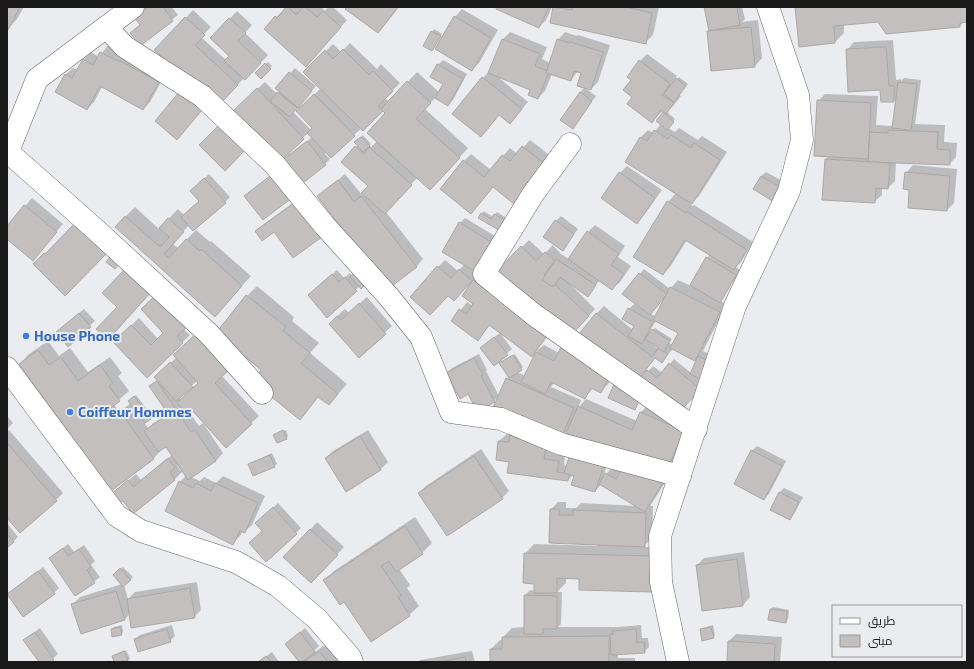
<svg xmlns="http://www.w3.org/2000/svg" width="974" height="669" font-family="'Exo 2',Cairo,sans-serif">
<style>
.shadow{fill:#0003;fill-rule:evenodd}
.building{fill:#c3bfbe;stroke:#aca8a7}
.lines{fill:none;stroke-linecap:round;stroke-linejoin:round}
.minor-casing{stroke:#68686b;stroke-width:23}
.major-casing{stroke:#68686b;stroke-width:23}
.minor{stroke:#fff;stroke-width:22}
.major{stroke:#fff;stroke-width:22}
.shop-dot{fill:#3f7fe0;stroke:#ebecef;stroke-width:1.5}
.labels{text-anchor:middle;stroke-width:4;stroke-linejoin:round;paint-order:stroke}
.shop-label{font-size:14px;font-weight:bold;fill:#366cbe;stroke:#ebecef;text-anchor:start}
</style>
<rect width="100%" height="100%" fill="#ebecef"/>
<g class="shadow">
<path d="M7 7H24L17 19 8 29Z"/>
<path d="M147 7H172L178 15 140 44 131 33 140 25V13Z"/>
<path d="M287 7H321L325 11 328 7H333L347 20 313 58 276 17Z"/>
<path d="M348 7H399L385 25 378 32Z"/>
<path d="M498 7H552L546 20 539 27Z"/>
<path d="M554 7H659L653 35 645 43 551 22Z"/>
<path d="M705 7H742L745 19 742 22 758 20 762 58 755 66 708 31 709 30Z"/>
<path d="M796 7H967V21H964L960 26 879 21 844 24V33L835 42Z"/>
<path d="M462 9 498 30 479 63 472 70 455 17Z"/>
<path d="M193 10 211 27 201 37 226 60 230 56 211 38 237 11 252 25 245 33 268 55 252 72 244 78 225 98 156 50Z"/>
<path d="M434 29 442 34 432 50 425 46Z"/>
<path d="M510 32 547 47 542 59 550 63 558 40 565 32 577 36 578 35 610 45 598 82 591 89 585 88 596 96 573 127 562 119 580 92 585 87 582 73 578 71 571 80 552 74 545 91 538 98 531 90 497 76 528 102 510 123 483 78 490 70 503 39Z"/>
<path d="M893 40 896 80 901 79V81L904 78 921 80 915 124 945 125 944 142 957 143 956 157 949 164 896 162 895 181 888 188H882V195L874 202 826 159 829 156 818 101 825 94 878 96 876 125 894 126 897 97 894 101H882L881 89 847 50 854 42Z"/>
<path d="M350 43 377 69 381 64 400 83 385 98 389 102 417 72 439 92 444 83 438 65 443 60 467 74 453 100 448 105 435 98 425 109 468 148 440 180 417 178 386 212 423 259 416 267 318 197 345 174 362 195 364 194 369 186 343 162 358 145 355 142 363 135 371 144 369 145 371 147 377 141 387 112 383 109 354 135 326 153 325 154 330 159 325 164 286 159 312 137 308 133 280 160 241 104 265 82 277 94 280 91 277 88 295 68 316 86 293 112 311 130 314 127 298 111 321 88 305 72 333 44 341 52Z"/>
<path d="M108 45 165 75 150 102 143 109 102 87 94 102 87 109 65 75 73 68 78 70 84 59 91 52 99 57Z"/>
<path d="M647 54 677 76 671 84 672 85 679 77 688 84 679 95 681 96 674 105 667 112 675 119 668 128 675 132 679 128 698 140 702 136 727 152 699 196 690 204 693 206 694 205 753 242 741 262 736 267 740 270 724 297 720 301 727 304 703 351 717 358 695 376 704 383 685 406 642 378 653 366 662 373 674 359 691 373 698 357 695 360 673 349 661 362 656 357 618 365 608 384 601 392 593 388 585 398 554 382 551 387 581 400 578 408 586 399 637 421 641 412 648 405 691 424 675 459 668 467 631 450 624 458 566 432 560 439 553 436 551 452 565 454 564 465 567 466 610 454 603 478 613 466 670 475 650 506H653L652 538 643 547H662L661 581 566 577V583L557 592H562L561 624 558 627H618L641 625 642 638H648L649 647 644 652 618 653V658H635V662H491V649L500 640H503V637L512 628 525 627V595L530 590 535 591V583L525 554 534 544 597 546V544L551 509 558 502H566V508H576L581 503 637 506 600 483V486L595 491 573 475 568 480 510 461 497 460 499 441 507 434 511 435 499 396 494 401 469 393 447 373 452 368 479 354 487 370 486 371 499 396 509 376 503 361 515 354 523 367 517 372 525 376 538 350 544 345 559 353 616 364 596 314 604 306 633 330 635 326 629 309 634 304 640 307 624 293 644 269 670 289 678 280 691 286 707 258 710 254 687 240 670 267 663 274 668 202 676 193 626 162 641 137 648 130 653 133 661 124 657 121 665 112 663 110 652 122 634 96 632 80 640 61ZM669 290 656 317 650 313 652 310ZM656 321 679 333 673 345 669 343 672 339 655 328 649 332ZM650 341 660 348 659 350 649 342Z"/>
<path d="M268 62 272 66 261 77 256 73Z"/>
<path d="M530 140 552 157 522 196 493 186 471 213 464 161 471 154 491 170 510 148 517 154Z"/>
<path d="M913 165 957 169 954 203 947 210 909 207 910 189 906 173Z"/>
<path d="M627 166 662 190 644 215 637 223 602 198 620 173Z"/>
<path d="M766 172 786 183 779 196 761 176Z"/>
<path d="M209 174 230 197 225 202 189 225 173 244 178 248 196 230 210 242 211 241 251 276 215 315 125 217 135 207 159 229 178 209 184 215 200 201 196 186Z"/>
<path d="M308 192 274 231 257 232 264 224Z"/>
<path d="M32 198 63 224 33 259 9 239 7 241V228Z"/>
<path d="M484 211 493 217 497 212 511 221 506 230 479 217Z"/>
<path d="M561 216 578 229 562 250 556 221Z"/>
<path d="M465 218 495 236 478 265 554 328 538 349 531 356 490 325 478 340 452 321 467 302 473 306 474 304 471 284 470 283 461 293 438 267 445 260 458 271 465 264 460 223Z"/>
<path d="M595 225 625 246 618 257 631 266 620 282 612 289 600 280 588 295 571 284H570L595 309 576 330 497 272 529 240 544 254 553 245 561 254 569 259 588 232Z"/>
<path d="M337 270 344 278 350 273 360 286 327 316 314 291Z"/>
<path d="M257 286 294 317 292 321 319 343 310 353 347 384 329 404 319 396 300 418 262 370 217 332 247 296Z"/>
<path d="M367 297 392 326 359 356 337 316 345 309 349 313Z"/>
<path d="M84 309 95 321 68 345 62 328Z"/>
<path d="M139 318 158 339 183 329 190 335 147 377 121 335Z"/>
<path d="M500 333 512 349 494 364 486 343Z"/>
<path d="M48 341 59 356 70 348 88 372 110 357 122 373 118 376 129 391 114 404 119 412 131 403V399L136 395 152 416 144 422 148 428 169 413 151 386 158 379 160 372 176 358 222 376 259 416 226 446 190 407 187 409 199 426 203 423 223 453 216 461 191 477 200 481 204 477 216 483 223 476 265 496 252 525 244 532 243 531 240 536 233 543 180 482 186 475 183 471 175 479 133 512 123 500 112 494 136 474 141 480 172 455 166 445 154 458 111 489 20 364 29 354ZM197 381 199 383 181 400 179 397ZM172 411 152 426V424ZM178 464 182 470 181 471 177 465Z"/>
<path d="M7 416 13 423 7 429Z"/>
<path d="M9 430 63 493 56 500 7 516V432Z"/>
<path d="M286 430 288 436 286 438 274 435Z"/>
<path d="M368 430 388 462 381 469 326 458 333 451Z"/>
<path d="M757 446 786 461 769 494 764 499 752 451Z"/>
<path d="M481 449 509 491 502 498 419 493 426 486Z"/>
<path d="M272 453 277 464 274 466 249 464Z"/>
<path d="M784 488 803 497 794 514 789 519 780 492Z"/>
<path d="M278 503 301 528 267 560 264 531 257 523Z"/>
<path d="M415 517 432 543 422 553 399 569 410 585 407 588 419 606 409 615 345 601 325 580 334 571Z"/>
<path d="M317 522 344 547 319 575 310 530Z"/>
<path d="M7 523 18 537 7 547Z"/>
<path d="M68 544 74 552 84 545 95 561 91 565 100 577 76 595 51 558Z"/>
<path d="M744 552 750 597 743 605 703 610 697 565 704 558Z"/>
<path d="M43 567 59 588 54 593 8 595Z"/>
<path d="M123 567 133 577 124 585 128 599 135 592 197 582 201 610 194 617 130 614 125 619 72 605 80 597 122 584 114 575Z"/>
<path d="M773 607 789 610 788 619 786 621 771 609Z"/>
<path d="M122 625 123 632 121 634 112 629 114 627Z"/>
<path d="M172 625 175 636 170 641 135 639 140 635Z"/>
<path d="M713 625 715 635 713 637 701 630 703 628Z"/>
<path d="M40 628 58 654 49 662H40L24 640Z"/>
<path d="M305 628 319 646 314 651 315 652 329 642 345 662H300L286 644Z"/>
<path d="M736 634 782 637 780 662H728L729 641Z"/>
<path d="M126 650 130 659 124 662H115L113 656Z"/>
<path d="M472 651 475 662H418L420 660Z"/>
<path d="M272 652 279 662H258Z"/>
</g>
<g class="building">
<path d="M7 7H20L8 30 7 29Z"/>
<path d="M148 7H163L173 21 140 46 130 33 140 25 134 17Z"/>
<path d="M286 7H288L296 15 303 7H305L317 17 323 11 341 27 306 67 264 29 275 16 277 18Z"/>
<path d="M347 7H398L378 33 345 9Z"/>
<path d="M497 7H549L539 28 496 9Z"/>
<path d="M553 7 572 10 573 7H626L652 13 646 44 550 23Z"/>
<path d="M704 7H737L740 25 709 31Z"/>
<path d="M795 7H967V22L960 23V27L886 34 878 22 834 26 835 43 799 47Z"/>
<path d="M454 16 491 38 472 71 435 49Z"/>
<path d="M185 17 205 35 195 45 238 85 218 106 154 50Z"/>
<path d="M229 18 246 33 238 41 261 63 245 80 224 61 229 56 210 38Z"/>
<path d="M751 27 755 67 711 71 707 31Z"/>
<path d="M431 31 441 36 432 51 423 46Z"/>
<path d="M502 39 540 54 535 66 549 72 538 99 528 95 530 90 488 73Z"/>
<path d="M557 39 569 43 570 42 603 52 591 90 577 86 581 73 574 71 571 81 546 73Z"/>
<path d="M886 47 889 86H894V102H881L880 90 848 92 846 49Z"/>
<path d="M343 49 369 75 373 71 393 91 378 106 383 111 363 131 303 72 325 50 333 59Z"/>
<path d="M100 52 120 62V61L159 82 143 110 100 86 87 110 55 92 65 74 72 78 83 59 93 65Z"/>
<path d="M639 60 670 84 662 95 674 103 666 114 661 110 652 123 627 104 632 97 623 90 631 80 627 77Z"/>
<path d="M265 63 271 69 261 79 255 73Z"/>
<path d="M437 64 463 79 448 106 435 98 443 84 430 77Z"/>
<path d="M289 72 312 91 298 108 275 88Z"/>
<path d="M482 77 522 109 510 124 499 115 481 137 452 114Z"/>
<path d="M676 78 686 86 674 102 664 94Z"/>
<path d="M407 81 431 103 416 119 460 158 430 190 367 133 385 113 381 109Z"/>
<path d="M898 82 917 84 911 130 892 128Z"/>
<path d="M257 88 304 139 280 162 233 111Z"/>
<path d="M180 91 202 110 177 140 155 121Z"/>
<path d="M277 92 297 108 290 117 270 101Z"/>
<path d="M580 92 592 101 573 129 560 120Z"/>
<path d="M314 94 355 136 331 158 307 133 312 128 296 111Z"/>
<path d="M817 100 871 103 868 159 814 156Z"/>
<path d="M663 112 674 122 667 130 656 121Z"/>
<path d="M225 119 250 145 225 171 199 145Z"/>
<path d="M654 130 668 139 671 135 691 148 694 143 720 160 692 204 625 162 640 137 647 141Z"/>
<path d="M888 130 938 132 937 149 950 150V165L868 162 870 132 888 133Z"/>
<path d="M361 137 370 146 363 152 354 142Z"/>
<path d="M307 141 326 165 303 183 284 159Z"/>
<path d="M355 146 364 154 369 147 412 185 385 214 361 193 368 186 341 162Z"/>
<path d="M522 146 546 165 515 205 493 187 471 214 440 189 463 160 484 177 502 155 510 161Z"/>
<path d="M825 159 890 163 888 189 876 188 875 203 822 200Z"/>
<path d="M619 172 655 198 637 224 601 198Z"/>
<path d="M905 172 950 176 947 211 908 208 909 190 903 189Z"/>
<path d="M270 176 289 200 263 220 244 196Z"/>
<path d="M761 176 782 188 774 202 753 189Z"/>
<path d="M204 178 226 203 193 231 181 217 199 201 190 191Z"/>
<path d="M338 180 354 202 361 196 417 267 388 289 317 196Z"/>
<path d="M300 199 326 234 293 258 274 232 262 241 255 231Z"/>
<path d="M667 201 686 213V211L747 250 734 270 685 240 663 275 633 257Z"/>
<path d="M24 205 57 232 33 261 8 240 7 242V226Z"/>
<path d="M481 213 491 219 494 214 510 223 504 233 478 218Z"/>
<path d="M125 216 160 247 169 237 159 228 168 218 184 232 164 254 169 258 186 239 200 251 201 249 242 286 215 317 115 227Z"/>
<path d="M555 220 574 234 563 251 543 237Z"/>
<path d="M77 221 108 252 65 296 33 264 44 253 45 254Z"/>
<path d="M459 222 491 242 474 271 442 252Z"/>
<path d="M587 231 619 254 611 265 624 274 612 290 568 259Z"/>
<path d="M521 246 536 261 545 252 555 261 544 274 589 316 568 339 496 272Z"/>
<path d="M110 257 119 264 115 269 106 262Z"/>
<path d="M706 257 736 275 720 303 690 285Z"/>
<path d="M556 259 596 285 588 297 560 277 553 287 542 280Z"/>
<path d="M437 266 451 278 459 269 472 281 454 301 448 296 430 315 410 297Z"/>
<path d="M126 268 152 291 108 340 96 329 117 307 102 293Z"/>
<path d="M358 269 369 281 361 289 350 277Z"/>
<path d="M639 273 667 294 650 315 622 294Z"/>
<path d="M332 274 339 282 345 277 357 291 327 318 308 295Z"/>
<path d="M473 280 547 335 532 357 489 325 478 341 451 321 459 309 466 314 473 304 462 296Z"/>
<path d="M670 287 720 312 695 361 670 348 678 333 653 320Z"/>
<path d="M157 294 188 326 177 336 183 343 147 378 113 342 131 325 151 345 163 333 141 309Z"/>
<path d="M246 295 286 327 283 331 310 353 301 363 338 394 329 405 318 397 300 420 252 381 261 370 216 333Z"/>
<path d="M359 303 386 334 359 358 329 324 337 316 341 320Z"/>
<path d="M628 308 653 322 642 344 628 336 634 326 622 319Z"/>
<path d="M79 313 91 327 68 347 56 332Z"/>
<path d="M596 313 652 357 659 347 668 354 662 363 655 358 637 381 578 335Z"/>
<path d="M652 329 670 341 664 352 645 339Z"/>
<path d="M196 334 229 370 215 383 252 424 226 448 190 408 185 412 177 403 198 383 173 355Z"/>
<path d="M494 337 508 355 494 366 480 348Z"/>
<path d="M561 347 611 373 601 393 591 388 585 399 551 382 545 394 521 382 536 352 554 361Z"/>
<path d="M38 350 49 365 61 357 78 381 100 365 113 383 109 386 120 401 104 413 109 421 128 407 133 415 126 420 154 459 111 491 19 364Z"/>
<path d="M513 355 522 370 509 378 499 363Z"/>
<path d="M698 356 713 363 705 381 690 374Z"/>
<path d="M474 358 483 375 481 376 495 402 477 411 468 394 460 399 446 373Z"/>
<path d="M170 362 193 387 176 401 154 377Z"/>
<path d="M669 363 700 389 680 412 640 378 647 370 657 378Z"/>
<path d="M506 378 574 408 560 441 492 410Z"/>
<path d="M157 381 191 432 195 430 216 461 188 480 166 447 158 452 144 431 168 414 149 386Z"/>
<path d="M615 382 642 394 635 410 608 398Z"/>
<path d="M134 396 151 419 145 423 128 401Z"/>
<path d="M578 406 632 430 640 412 684 431 668 468 628 450 624 459 566 433Z"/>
<path d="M283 430 287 439 277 443 273 435Z"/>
<path d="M510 434 547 439 544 459 559 461 557 472 569 474 568 481 507 473 509 462 496 460 498 441 509 442Z"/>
<path d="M360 436 381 470 346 492 325 458Z"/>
<path d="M7 443 57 501 20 533 7 518Z"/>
<path d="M572 448 606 459 595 492 571 485 574 476 564 473Z"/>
<path d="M751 450 782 466 764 500 734 484Z"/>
<path d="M270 455 275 467 253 476 248 464Z"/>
<path d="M474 456 503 499 447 536 418 493Z"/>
<path d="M168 458 175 468 170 472 175 480 133 514 123 501 119 504 111 494 128 480 133 487Z"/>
<path d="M634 468 663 482 645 512 599 484 605 473 616 479 622 469 630 474Z"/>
<path d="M179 481 193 488 196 483 211 491 215 483 258 503 245 533 240 531 233 545 165 511Z"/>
<path d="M779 492 799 502 790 520 770 510Z"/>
<path d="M273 507 297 534 266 562 249 543 262 531 255 523Z"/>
<path d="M550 509H559V515H573V510L646 513 645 547 549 543Z"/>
<path d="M405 526 423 554 396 572 389 561 381 566 401 595 398 597 410 616 371 642 344 602 340 605 323 580Z"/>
<path d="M310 529 338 555 311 583 283 557Z"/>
<path d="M7 534 14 542 7 548Z"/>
<path d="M63 548 68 556 79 549 91 567 87 570 95 583 75 596 49 558Z"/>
<path d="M524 553 653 556 652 592 579 590V579L557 578V593H534V584L523 583Z"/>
<path d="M737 559 743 606 702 611 696 565Z"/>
<path d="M120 568 131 580 123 587 113 575Z"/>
<path d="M38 571 55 594 23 617 7 594Z"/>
<path d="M190 588 195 618 131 628 127 599Z"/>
<path d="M116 591 125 620 81 634 71 604Z"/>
<path d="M524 595 557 596V629H543V634H524Z"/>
<path d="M770 609 787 611 786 623 768 620Z"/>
<path d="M120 627 122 635 112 637 111 629Z"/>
<path d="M711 627 714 638 702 641 700 629Z"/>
<path d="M167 629 171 642 138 652 134 639Z"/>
<path d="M636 629 637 643 644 642 645 653 611 655 610 634H613L612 631Z"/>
<path d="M35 632 54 660 51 662H39L23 640Z"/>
<path d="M300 632 315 652 302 662H299L285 644Z"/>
<path d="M609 636V662H490V649H502V637Z"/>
<path d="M728 641 775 644 774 662H727Z"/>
<path d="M124 651 128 661 114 662 112 656Z"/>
<path d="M319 651 328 662H304Z"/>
<path d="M266 656 271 662H258Z"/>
<path d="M465 657 466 662H440Z"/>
</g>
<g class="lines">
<g class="minor-casing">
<g id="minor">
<path d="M106 27 125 47 202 96 275 165 325 226 389 297 421 337 451 412 501 419 561 444 680 476"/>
<path d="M570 144 533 194 484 274 533 314 696 429"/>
<path d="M8 152 95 229 209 334 262 393"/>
<path d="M7 154 37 79 133 7"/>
<path d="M7 368 117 516 141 531 236 562 278 586 317 619 350 657 352 662"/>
</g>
</g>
<g class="major-casing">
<path id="major" d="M678 662 661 582 660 536 735 306 789 191 802 140 798 95 768 7"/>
</g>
<use href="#minor" class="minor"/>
<use href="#major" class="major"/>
</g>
<g class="shop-dot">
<circle cx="26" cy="336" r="4"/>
<circle cx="70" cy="412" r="4"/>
</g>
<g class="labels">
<g class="shop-label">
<text x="34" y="341">House Phone</text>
<text x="78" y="417">Coiffeur Hommes</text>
</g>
</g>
<rect width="974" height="669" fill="none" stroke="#1a1a1b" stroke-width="16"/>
<rect x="832" y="605" width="130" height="52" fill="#ebecef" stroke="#97989a"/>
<rect x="840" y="618" width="20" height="6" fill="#ffffff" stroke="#97989a"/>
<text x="868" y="625" font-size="12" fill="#1a1a1b">طريق</text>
<rect x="840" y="635" width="20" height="12" fill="#c3bfbe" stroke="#97989a"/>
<text x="868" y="645" font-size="12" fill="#1a1a1b">مبنى</text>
</svg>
